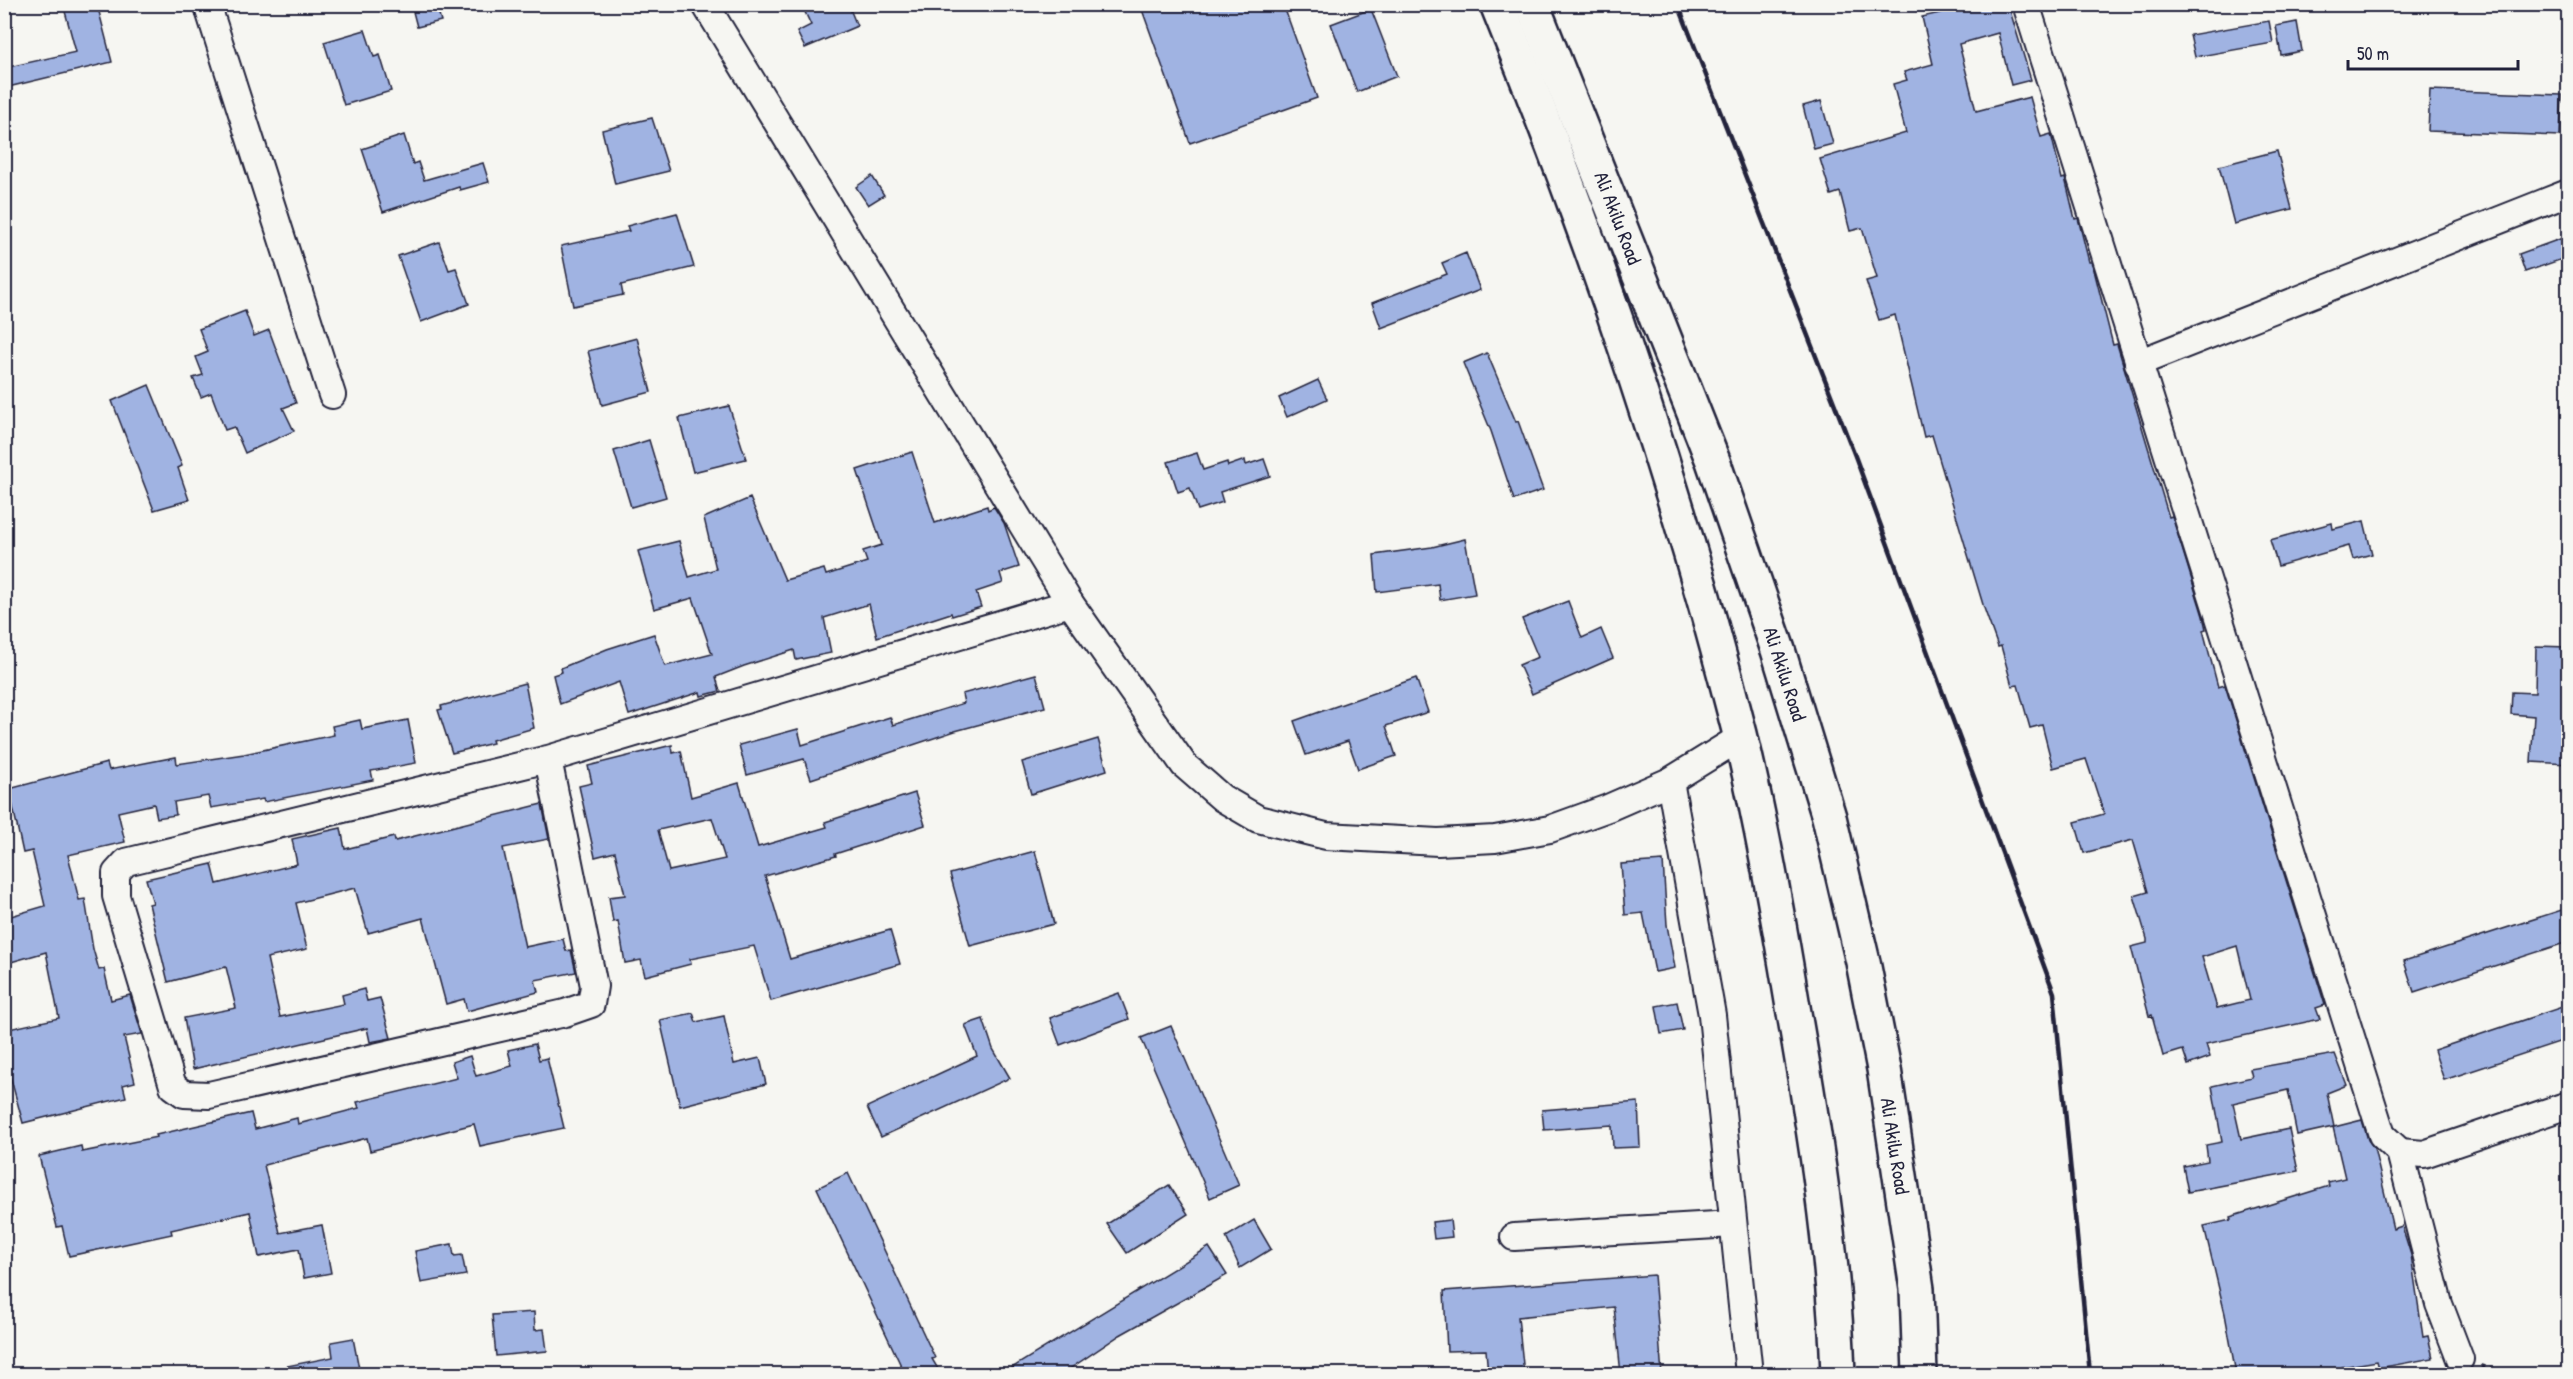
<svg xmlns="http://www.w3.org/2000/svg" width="2573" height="1379" font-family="'Patrick Hand',sans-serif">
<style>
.building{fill:#a0b3e2;stroke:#22223b;stroke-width:1.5;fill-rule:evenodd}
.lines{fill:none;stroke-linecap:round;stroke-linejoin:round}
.minor-casing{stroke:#22223b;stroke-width:30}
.major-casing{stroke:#22223b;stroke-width:38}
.path{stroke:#22223b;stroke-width:4;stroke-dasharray:4.5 4.5;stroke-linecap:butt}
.minor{stroke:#f6f6f2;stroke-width:26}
.major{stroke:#f6f6f2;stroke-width:33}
.rail{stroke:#22223b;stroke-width:4.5}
.labels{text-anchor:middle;stroke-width:5;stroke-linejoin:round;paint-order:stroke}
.street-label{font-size:20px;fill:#22223b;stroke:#f6f6f2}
</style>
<rect width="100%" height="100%" fill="#f6f6f2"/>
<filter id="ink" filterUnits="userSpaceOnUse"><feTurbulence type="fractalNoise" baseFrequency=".0167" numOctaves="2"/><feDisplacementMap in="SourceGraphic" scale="12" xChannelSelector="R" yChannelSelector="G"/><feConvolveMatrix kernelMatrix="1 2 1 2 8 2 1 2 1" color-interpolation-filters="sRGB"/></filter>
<g filter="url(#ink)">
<g class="building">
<path d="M63 4H97L112 62 4 88V68L76 52Z"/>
<path d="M411 4H436L441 21 417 27Z"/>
<path d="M822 4H848L857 26 805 48 797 32 811 25 805 12Z"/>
<path d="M1140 4H1283L1317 98 1190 143Z"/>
<path d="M1980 4H2008L2031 80 2011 85 1998 33 1959 44 1976 111 2030 97 2041 137 2051 134 2062 179 2065 178 2075 219 2078 218 2089 262H2091L2094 270 2113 345 2117 344 2169 517 2172 516 2203 616 2206 629 2203 630 2218 687 2225 685 2325 1005 2316 1008 2320 1019 2206 1044 2210 1057 2188 1065 2183 1050 2163 1056 2152 1015 2149 1016 2131 947 2147 943V939L2134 896 2148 892 2133 840 2084 853 2075 822 2104 814 2086 759 2053 768 2042 725 2030 728 2018 685 2012 686 2001 646 1998 647 1984 608 1932 435 1924 437 1895 315 1879 320 1866 281 1877 278 1862 228 1850 231 1840 192 1831 195 1820 159 1906 133 1893 84 1907 80 1904 72 1933 64 1922 17ZM2237 946 2250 1000 2217 1008 2202 957Z"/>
<path d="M1371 9 1397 76 1357 92 1331 24Z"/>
<path d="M2269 21 2273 43 2195 57 2190 35Z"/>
<path d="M2297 22 2302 51 2281 55 2276 26Z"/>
<path d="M365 30 374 57 380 55 391 91 344 105 324 42Z"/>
<path d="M2430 90 2562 95 2560 136 2428 131Z"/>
<path d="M1821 101 1833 144 1814 149 1803 106Z"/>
<path d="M652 118 669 171 615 184 602 130Z"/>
<path d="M404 135 413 164 418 162 424 180 483 163 489 182 460 190 459 187 383 212 362 149Z"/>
<path d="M2277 151 2292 209 2234 224 2219 166Z"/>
<path d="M872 176 884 195 868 205 856 187Z"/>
<path d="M677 213 694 267 621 285 623 295 573 306 561 246 629 231 627 226Z"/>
<path d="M2568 236V257L2525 272 2519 254Z"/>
<path d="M439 242 449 270 456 268 469 304 421 322 398 256Z"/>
<path d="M1466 253 1480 290 1381 328 1372 303 1447 274 1442 263Z"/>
<path d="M245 311 254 336 269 330 296 403 283 408 294 431 245 453 234 427 225 430 211 393 201 397 193 378 203 375 196 357 208 352 199 329Z"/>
<path d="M637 338 651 392 602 405 588 351Z"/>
<path d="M1487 353 1516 422 1518 421 1543 490 1514 500 1491 431 1463 363Z"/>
<path d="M1318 380 1327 399 1287 417 1279 398Z"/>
<path d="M149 385 182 466 178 468 189 500 154 510 112 401Z"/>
<path d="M729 406 746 459 693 472 679 418Z"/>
<path d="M649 440 666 497 631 507 614 451Z"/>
<path d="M912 452 935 523 987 506 988 510 994 507 1004 523 1019 567 1000 573 1003 583 976 592 981 607 952 616 951 613 877 637 869 604 824 618 831 653 796 660 794 650 744 666 716 677 720 691 701 696 700 692 629 715 619 682 560 704 553 675 562 672 561 668 607 649 654 634 665 666 712 654 693 598 654 609 638 551 679 541 689 577 716 569 704 518 750 498 785 580 824 569 826 575 867 562 863 551 882 545 857 470Z"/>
<path d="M1197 453 1203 470 1227 462 1228 466 1245 460 1246 465 1264 459 1270 476 1220 492 1223 502 1198 510 1190 488 1178 492 1168 462Z"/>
<path d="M2364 521 2372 554 2353 559 2349 546 2278 566 2270 540 2332 523 2333 529Z"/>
<path d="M1465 539 1475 594 1440 600 1438 584 1377 592 1374 555 1432 547Z"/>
<path d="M1568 601 1582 638 1601 629 1613 658 1532 694 1519 665 1538 657 1522 619Z"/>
<path d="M2536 646 2568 647V764L2531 762 2534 716 2511 714 2512 692 2535 693Z"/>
<path d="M1036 674 1045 707 955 731 811 779 804 759 747 775 739 745 798 729 802 745 890 717 893 725 964 703 962 694Z"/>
<path d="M1416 678 1428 712 1386 726 1396 756 1358 769 1348 741 1306 755 1294 721Z"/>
<path d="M525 683 534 728 492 740 493 743 452 753 438 710 442 709 441 706Z"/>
<path d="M360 720 362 729 408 720 416 763 371 771 373 780 264 802 263 799 211 808 208 796 174 802 176 815 157 818 154 804 118 812 125 842 68 855 79 900 85 899 93 949 99 970 104 969 111 1000 130 995 142 1034 124 1037 135 1082 123 1085 126 1097 23 1123 4 1054V1030L59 1018 46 952 4 964V918L45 906 32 851 23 853 9 789 107 763 109 770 176 757 177 764 244 754 334 735 332 726Z"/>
<path d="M1098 739 1107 770 1031 794 1022 762Z"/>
<path d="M672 745 673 753 681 751 691 797 739 783 758 847 827 827 825 822 915 793 925 825 835 854 836 856 765 876 790 959 890 930 900 964 771 1001 754 946 690 959 691 964 645 976 641 960 625 963 618 921 613 922 609 897 625 895 615 852 595 857 579 786 592 783 588 766ZM712 818 725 859 669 871 658 830Z"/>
<path d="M542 804 549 839 503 848 525 947 563 939 566 951 571 950 576 972 535 980 538 992 467 1011 464 999 446 1004 423 918 368 933 355 888 296 903 307 949 267 958 280 1017 344 1004 342 995 364 989 367 1001 380 998 391 1038 370 1042 367 1028 193 1069 184 1018 236 1008 226 967 168 982 149 904 153 903 146 879 212 864 217 884 297 864 292 839 341 828 345 849 394 837 395 841Z"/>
<path d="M1035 851 1054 924 970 946 950 874Z"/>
<path d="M1663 861 1667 925 1675 968 1655 972 1643 913 1625 915 1621 864Z"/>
<path d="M2568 908V942L2414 992 2404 961Z"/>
<path d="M1119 993 1129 1019 1060 1045 1050 1018Z"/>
<path d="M1677 1002 1683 1030 1661 1034 1656 1006Z"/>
<path d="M2568 1005V1039L2444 1080 2434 1050Z"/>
<path d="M693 1013 696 1022 724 1016 734 1064 760 1058 766 1084 680 1106 660 1020Z"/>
<path d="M983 1019 993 1049 1010 1078 881 1137 867 1107 977 1056 965 1025Z"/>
<path d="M1171 1026 1239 1185 1210 1198 1141 1038Z"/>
<path d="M535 1044 539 1060 547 1058 564 1128 480 1146 474 1124 370 1151 367 1138 264 1165 280 1233 322 1225 331 1273 304 1278 299 1249 259 1257 250 1212 171 1230 172 1234 69 1256 62 1226 57 1227 39 1156 81 1146 82 1152 157 1137 156 1135 251 1113 255 1129 297 1118 298 1124 359 1108 357 1102 457 1078 452 1062 470 1056 476 1076 512 1066 508 1050Z"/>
<path d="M2335 1054 2347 1085 2327 1093 2334 1127 2362 1120 2368 1140 2374 1148 2393 1229 2402 1226 2411 1255 2423 1337 2428 1336 2433 1358 2379 1368 2377 1361 2342 1367V1371L2324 1374H2262V1372L2236 1374 2225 1314 2204 1226 2231 1220 2230 1217 2329 1186 2328 1182 2345 1178 2333 1127 2297 1135 2288 1090 2233 1103 2241 1139 2289 1129 2298 1171 2188 1192 2183 1166 2208 1161 2206 1145 2222 1142 2212 1086 2252 1077 2250 1069Z"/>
<path d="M1638 1102 1640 1147 1613 1148 1612 1125 1544 1130 1542 1110Z"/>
<path d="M848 1173 935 1358 932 1359 941 1374H905L817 1188Z"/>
<path d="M1169 1185 1188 1214 1127 1253 1107 1224Z"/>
<path d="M1254 1220 1271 1249 1240 1268 1226 1237Z"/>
<path d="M1450 1220 1452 1237 1434 1239 1432 1222Z"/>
<path d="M452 1244 454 1256 462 1255 466 1275 421 1283 415 1251Z"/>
<path d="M1209 1247 1227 1275 1120 1335 1062 1374H1002Z"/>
<path d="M1654 1275 1662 1374H1621L1614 1307 1518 1317 1524 1374H1488L1486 1350 1447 1351 1444 1291Z"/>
<path d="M534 1312 535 1330 544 1329 547 1351 496 1356 492 1315Z"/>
<path d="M353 1338 360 1374H288L287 1366 333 1357 331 1342Z"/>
</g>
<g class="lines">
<g class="minor-casing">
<g id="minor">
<path d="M207 4 332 395"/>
<path d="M705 4 1070 603 1184 765 1222 798 1258 819 1326 836 1438 842 1495 839 1550 829 1608 808 1670 781 1741 737"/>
<path d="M2026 4 2382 1135 2400 1152 2439 1304 2460 1359"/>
<path d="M2138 363 2568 193"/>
<path d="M548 759 594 986 591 1004 565 1013 209 1095 184 1094 173 1086 116 896V873L126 862 548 759 1070 603"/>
<path d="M1670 781 1712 1015 1749 1374"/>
<path d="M2400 1152 2424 1154 2568 1105"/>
<path d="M1514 1237 1733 1224"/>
</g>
</g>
<g class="major-casing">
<g id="major">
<path d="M1497 4C1594 242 1677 485 1740 734 1762 824 1778 916 1793 1007 1814 1128 1834 1251 1838 1374"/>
<path d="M1532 4 1713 461 1778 650 1829 817 1863 962 1884 1069 1917 1289 1920 1374"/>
</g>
</g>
<path class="path" d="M2481 1366 2508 1374"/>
<use href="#minor" class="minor"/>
<use href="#major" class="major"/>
<path class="rail" d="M1678 4 1855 456 2054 993 2090 1374"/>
</g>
</g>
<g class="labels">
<g class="street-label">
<text transform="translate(1618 218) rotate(69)" y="7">Ali Akilu Road</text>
<text transform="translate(1785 674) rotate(72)" y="7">Ali Akilu Road</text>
<text transform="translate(1895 1146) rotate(81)" y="7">Ali Akilu Road</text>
</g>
</g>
<rect width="2573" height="1379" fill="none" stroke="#f6f6f2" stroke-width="24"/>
<rect x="12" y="12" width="2549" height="1355" fill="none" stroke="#22223b" stroke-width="2" filter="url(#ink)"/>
<path d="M2348 60v9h170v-9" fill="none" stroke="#22223b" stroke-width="3"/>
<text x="2357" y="60" font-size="18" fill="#22223b" stroke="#f6f6f2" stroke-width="4.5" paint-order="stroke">50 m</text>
</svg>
